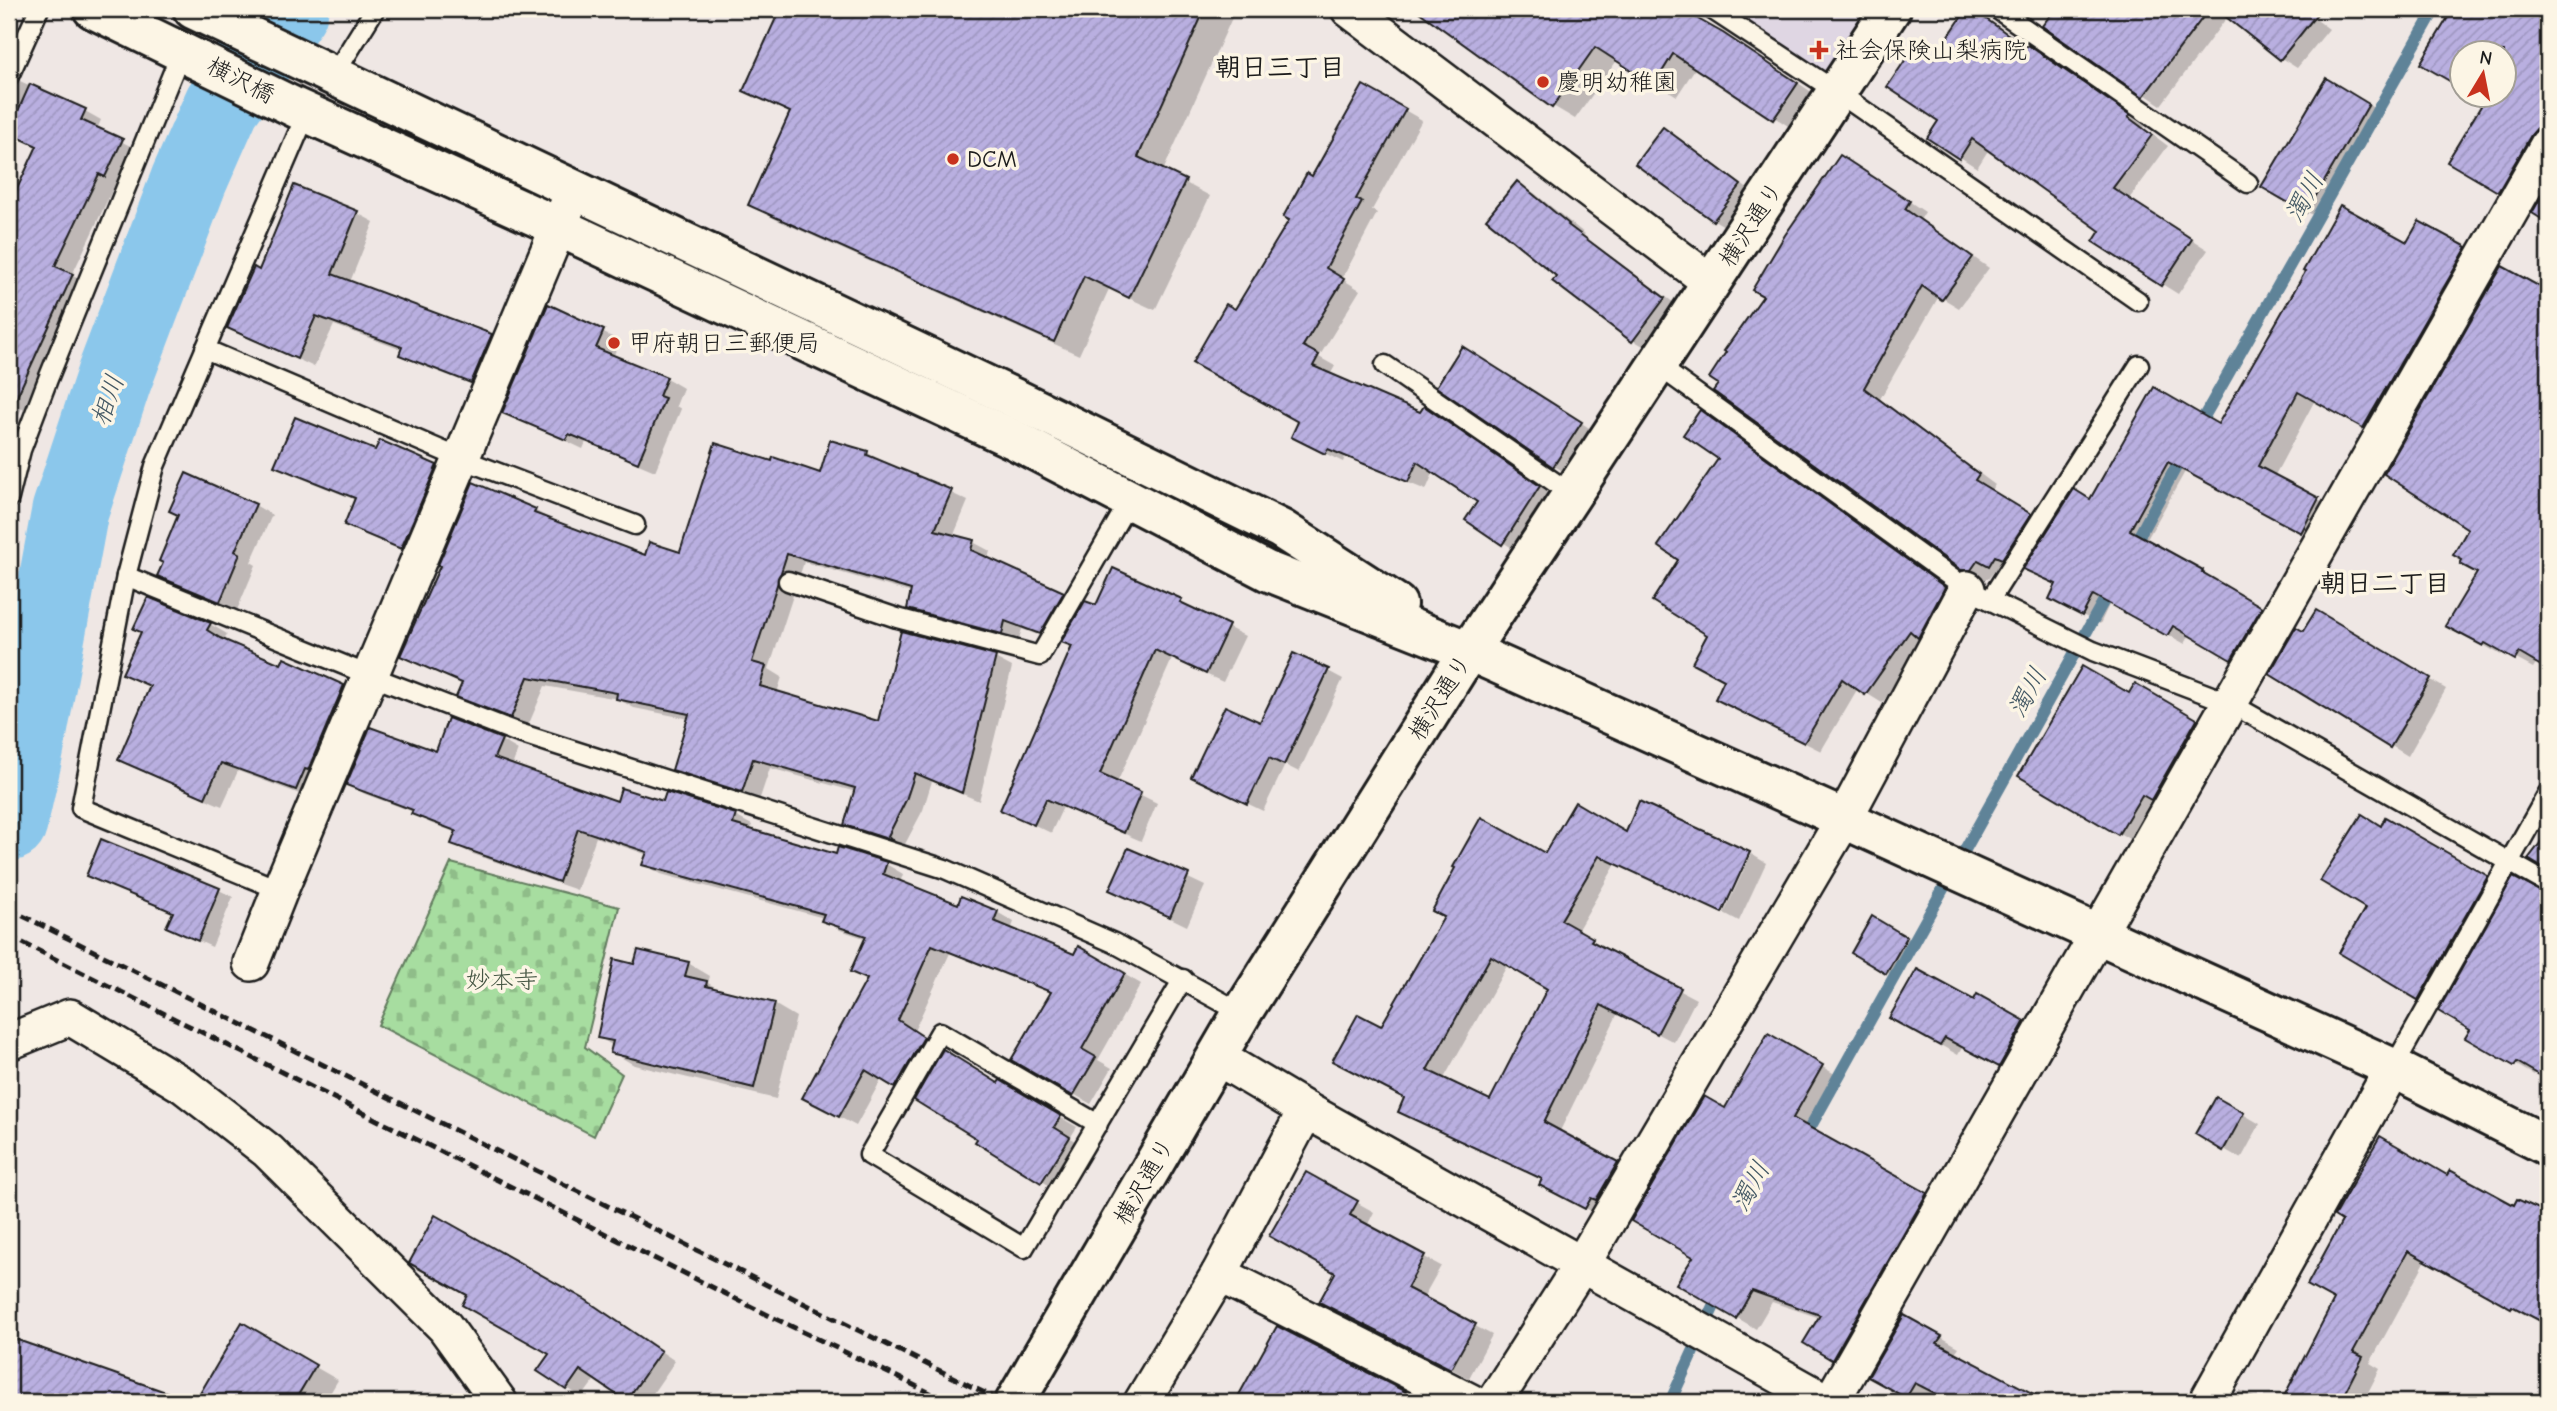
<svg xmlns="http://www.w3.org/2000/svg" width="2557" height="1411" font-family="'Comic Neue','Klee One',sans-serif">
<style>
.built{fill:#dfd6e3}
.cemetery{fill:url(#cemetery-stones);stroke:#627c5e;stroke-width:2}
.shadow{fill:#0003;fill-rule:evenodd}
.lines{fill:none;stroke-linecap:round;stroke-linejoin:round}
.stream{stroke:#5f8398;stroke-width:12}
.river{stroke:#8bc7eb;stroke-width:77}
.building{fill:url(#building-hatch);stroke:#1c1c1c;stroke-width:2;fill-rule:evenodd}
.service-casing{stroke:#1c1c1c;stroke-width:23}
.minor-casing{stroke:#1c1c1c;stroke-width:40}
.tertiary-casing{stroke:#1c1c1c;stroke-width:44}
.service{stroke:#fcf5e5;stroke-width:18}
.minor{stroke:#fcf5e5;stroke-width:35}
.tertiary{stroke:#fcf5e5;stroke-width:38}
.rail{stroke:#1c1c1c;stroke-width:5;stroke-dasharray:10 5;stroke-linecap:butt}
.poi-dot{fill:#c8321e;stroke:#fcf5e5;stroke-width:2.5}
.labels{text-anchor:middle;stroke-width:7;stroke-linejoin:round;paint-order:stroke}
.poi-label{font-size:24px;fill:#1c1c1c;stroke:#fcf5e5;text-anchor:start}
.street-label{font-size:24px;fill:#1c1c1c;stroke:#fcf5e5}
.park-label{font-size:24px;fill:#465644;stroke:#fcf5e5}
.neighbourhood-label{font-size:26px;font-weight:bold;fill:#1c1c1c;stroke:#fcf5e5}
.water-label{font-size:26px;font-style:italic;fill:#435864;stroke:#fcf5e5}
</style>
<defs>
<pattern id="cemetery-stones" width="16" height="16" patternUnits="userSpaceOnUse" patternTransform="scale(1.75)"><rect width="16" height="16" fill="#a7dda0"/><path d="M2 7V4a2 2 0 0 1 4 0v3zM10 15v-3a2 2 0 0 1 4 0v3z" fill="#8fbd89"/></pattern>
<pattern id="building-hatch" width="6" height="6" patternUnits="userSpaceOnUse" patternTransform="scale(1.75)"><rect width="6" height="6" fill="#b9afe0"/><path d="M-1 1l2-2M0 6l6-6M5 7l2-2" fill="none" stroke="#9e96c0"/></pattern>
</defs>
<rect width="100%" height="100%" fill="#efe7e4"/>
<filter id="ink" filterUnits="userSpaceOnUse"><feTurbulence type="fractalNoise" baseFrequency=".0143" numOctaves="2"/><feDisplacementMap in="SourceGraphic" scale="14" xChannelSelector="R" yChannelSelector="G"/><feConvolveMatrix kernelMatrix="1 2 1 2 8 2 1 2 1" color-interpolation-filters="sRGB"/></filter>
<g filter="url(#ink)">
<path class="built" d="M1711 9H1891L1837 92Z"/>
<path class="cemetery" d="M451 863 619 907 585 1047 622 1074 594 1136 378 1025Z"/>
<g class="shadow">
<path d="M782 9H1236L1163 171 1210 196 1155 310 1109 289 1079 355 775 219 751 205 791 114 745 90Z"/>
<path d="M1418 9H1635L1640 12 1642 9H1679L1746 48 1819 97 1796 131 1696 67 1677 96 1618 59 1575 119 1553 106Z"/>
<path d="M1969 9 2145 126 2144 128 2168 146 2129 199 2208 250 2178 294 2162 284 2103 230 1989 149 1977 168 1929 137 1940 120 1934 60Z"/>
<path d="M2057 9H2302L2329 29 2297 68 2281 58 2228 16 2161 105 2044 26Z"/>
<path d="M2455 9H2548V144L2516 201 2449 161 2504 94V52H2462V86L2423 63Z"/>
<path d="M9 46 21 53 14 87 20 81 85 111 101 120 97 129 138 150 122 185 116 182 72 275 89 285 30 412 22 408 9 435V210L39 147 10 132 17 117 9 113Z"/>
<path d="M2327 80 2382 113 2321 220 2264 186Z"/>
<path d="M1364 87 1422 120 1372 210 1377 213 1342 279 1360 290 1319 357 1335 366 1330 375 1421 414 1425 408 1556 497 1520 553 1468 520 1480 502 1434 471 1426 490 1345 457 1343 462 1310 446 1300 422 1236 312 1291 220Z"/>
<path d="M1664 129 1681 139 1757 196 1731 230 1714 220 1638 163Z"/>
<path d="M1858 167 1925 212 1920 220 1989 268 1959 308 1939 296 1880 399 1995 485 1990 491 2047 525 2006 575 1996 569 1988 579H1979L1962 569 1715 391Z"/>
<path d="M1517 183 1534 193 1585 234 1583 236 1681 308 1650 350 1633 340 1558 276Z"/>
<path d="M357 213 374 222 350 282 491 335 508 345 489 391 418 364 401 354 402 350 334 325 314 367 229 327 260 272Z"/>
<path d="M2408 244 2466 248 2483 258 2381 437 2315 400 2274 477 2335 509 2318 541 2186 470 2146 541 2219 581 2218 584 2277 618 2249 668 2190 634 2185 644 2110 603 2100 624 2068 608 2058 585 2026 568 2091 501 2219 426Z"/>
<path d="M2503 268 2548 293V668L2537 662 2533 668 2503 652 2501 655 2448 625 2479 572 2470 528Z"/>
<path d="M549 306 620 341 613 357 666 378 683 388 676 406 681 409 655 471 586 442 583 449 505 412Z"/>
<path d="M1480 358 1597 433 1570 475 1554 466Z"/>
<path d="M1701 412 1960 598 1926 640 1882 703 1858 688 1821 751 1733 707 1726 680 1680 559 1721 458Z"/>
<path d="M376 452 436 466 453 476 419 558 346 524 356 500 293 475 276 465Z"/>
<path d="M867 453 968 501 953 537 973 542 990 551 988 559 1079 603 1057 642 1022 629 1018 642 925 618 909 608 912 593 804 562 769 669 782 677 777 693 880 723 995 658 1012 667 979 801 932 781 923 810 904 846 863 834 846 824 856 792 770 768 759 801 691 779 674 769 690 719 634 708 618 699 545 686 528 726 475 706 459 696 463 684 403 656 474 485 536 511 552 520 646 557 682 554 821 475Z"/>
<path d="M255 505 272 515 251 562 256 565 237 610 176 585 159 576Z"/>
<path d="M1114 570 1181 601 1197 612 1245 636 1223 682 1172 659 1117 783 1157 803 1141 841 1063 807 1051 833 1002 809 1074 647 1064 641 1097 608Z"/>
<path d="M2316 613 2446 689 2408 756 2272 674 2304 633Z"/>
<path d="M210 624 227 634 224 641 282 667 285 661 360 696 313 799 238 771 222 806 137 769 120 759 152 688 124 673Z"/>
<path d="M1328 671 1343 679 1299 772 1285 765 1263 811 1209 785 1261 725Z"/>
<path d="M2135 686 2213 730 2136 843 2020 775 2130 695Z"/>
<path d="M501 740 518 750 512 766 618 803 664 804 735 816 752 825 750 831 837 856 886 864 903 874 900 883 959 906 997 912 1014 922 1011 930 1075 956 1079 948 1141 984 1098 1060 1112 1068 1091 1104 1014 1060 1052 994 950 953 914 1031 940 1048 912 1096 882 1078 856 1126 821 1107 868 980 852 971 867 939 840 930 824 918 661 874 644 864 648 855 596 837 577 890 470 853 453 843 457 833 430 823 414 812 365 794 348 784 437 754Z"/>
<path d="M1575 804 1721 912 1616 864 1577 931 1608 949 1607 952 1696 999 1674 1042 1618 1013 1559 1133 1634 1173 1602 1217 1558 1193 1544 1180 1400 1111 1406 1098 1381 1029 1546 855ZM1508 964 1549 988 1491 1102 1443 1080Z"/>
<path d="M2386 819 2503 886 2435 1007 2341 953 2367 908 2382 828Z"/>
<path d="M2548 824V869L2530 858Z"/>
<path d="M102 841 219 890 233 897 212 947 168 927 174 913 88 875Z"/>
<path d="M1129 850 1205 886 1187 926 1111 889Z"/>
<path d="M1751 854 1766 863 1739 921 1724 913Z"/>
<path d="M2547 897H2548V1078L2537 1071 2534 1075 2467 1037Z"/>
<path d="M1873 918 1914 943 1895 977 1853 953Z"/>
<path d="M688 963 710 976 708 983 723 992 774 1004 796 1017 776 1099 634 1065 612 1052 613 1046 599 1037 635 966Z"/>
<path d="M1978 997 2041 1032 2016 1075 1963 1046 1958 1055 1891 1017 1975 1003Z"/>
<path d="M1768 1036 1842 1078 1812 1131 1946 1206 1852 1370 1805 1342 1820 1318 1772 1302 1756 1329 1679 1283 1696 1256 1726 1110Z"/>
<path d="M1001 1082 1077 1127 1070 1138 1086 1148 1058 1191 1042 1181 999 1085Z"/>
<path d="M2217 1099 2260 1124 2241 1159 2197 1133Z"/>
<path d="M1306 1174 1374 1212 1367 1226 1441 1266 1423 1298 1492 1335 1469 1378 1338 1311 1337 1272Z"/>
<path d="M2448 1177 2515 1207 2518 1201 2548 1215V1324L2530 1315 2529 1317 2426 1260 2370 1363 2380 1369 2363 1402H2283L2337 1300Z"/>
<path d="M435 1218 602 1311 675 1361 647 1402H632L596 1378 582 1397 567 1388 551 1354 469 1295 410 1261Z"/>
<path d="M1905 1317 1959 1347 1954 1354 2043 1402H1954L1933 1391 1927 1402H1916L1871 1376Z"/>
<path d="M242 1325 338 1380 325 1402H197Z"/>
<path d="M1278 1329 1423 1402H1237Z"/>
<path d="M9 1339 190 1402H9Z"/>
<path d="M2240 1390 2264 1402H2233Z"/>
</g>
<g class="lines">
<g class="stream">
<path d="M2197 429 2435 9"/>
<path d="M2132 549 2183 454"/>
<path d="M1802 1142 2112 586"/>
<path d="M1670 1402 1720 1293"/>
</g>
<path class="river" d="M9 823 26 747 70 511 114 378 189 180 222 105 290 9"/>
</g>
<g class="building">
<path d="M780 9H1205L1138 157 1186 180 1129 298 1084 276 1054 342 748 205 790 112 743 91Z"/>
<path d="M1415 9H1680L1723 33 1798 83 1773 120 1673 54 1654 85 1595 47 1552 108Z"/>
<path d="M1967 9H1972L2026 47 2028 45 2130 115 2128 117 2152 135 2113 188 2192 239 2161 286 2093 242 2100 231 1972 139 1959 159 1927 138 1938 121 1887 87 1914 47 1933 59Z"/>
<path d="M2055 9H2209L2143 97 2042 26Z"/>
<path d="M2216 9H2321L2280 60Z"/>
<path d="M2453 9H2548V125L2538 127 2531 135 2498 192 2447 162 2484 101 2473 94H2504V52H2462V88L2420 64Z"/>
<path d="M2326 78 2369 104 2306 213 2261 187Z"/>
<path d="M30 84 86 109 81 120 123 139 105 177 99 174 55 266 73 274 9 414V206L37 146 9 133V131Z"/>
<path d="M1363 85 1406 109 1356 199 1362 202 1326 268 1344 279 1303 346 1319 355 1313 366 1420 412 1424 406 1540 486 1502 545 1465 520 1477 502 1417 462 1408 482 1328 449 1325 454 1291 437 1298 422 1192 363 1226 304 1235 309 1289 220 1283 217 1307 173 1312 176Z"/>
<path d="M1663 127 1741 185 1713 221 1635 164Z"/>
<path d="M1840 155 1910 201 1905 209 1973 257 1942 300 1922 286 1864 388 1979 474 1975 480 2031 514 2002 559 1995 556 1989 566 1978 560 1971 570H1961L1713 391 1718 384 1709 378 1726 352 1724 351 1763 296 1752 290 1785 235Z"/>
<path d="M1517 181 1569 224 1568 225 1665 298 1632 342 1552 281 1556 276 1486 219Z"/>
<path d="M294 185 358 211 332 274 492 334 471 383 399 355 402 347 316 316 297 359 227 328 254 267 259 270Z"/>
<path d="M2548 185V223L2532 213Z"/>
<path d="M2340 205 2407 242 2419 221 2467 247 2363 428 2298 392 2258 466 2319 498 2301 533 2168 462 2130 530 2203 570 2202 572 2262 607 2231 660 2173 626 2167 636 2093 595 2082 616 2049 599 2056 584 2023 569 2074 489 2090 499 2154 387 2218 424 2305 272 2303 271Z"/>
<path d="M2502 266 2548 291V670L2519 653 2515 660 2485 643 2483 646 2445 626 2477 573 2460 564 2462 560 2453 555 2468 529 2384 474Z"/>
<path d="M548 304 604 330 596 348 667 377 659 396 665 398 638 463 569 434 566 440 502 413Z"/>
<path d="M1462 346 1582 422 1553 467 1436 387Z"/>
<path d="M1700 410 1945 587 1918 638 1910 631 1865 695 1842 679 1804 743 1715 699 1724 680 1692 663 1707 635 1652 601 1678 560 1658 546 1718 459 1683 435Z"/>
<path d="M295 417 375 450 380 440 437 465 401 549 344 525 355 498 274 466Z"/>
<path d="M830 440 868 451 867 455 952 490 935 530 974 540 971 550 1064 592 1040 634 1005 621 1002 634 907 609 911 590 787 554 752 662 766 666 760 686 878 721 901 631 996 656 962 793 915 773 906 800 888 836 894 841 844 825 855 788 753 759 742 792 672 770 689 714 616 699 617 693 528 677 511 718 456 697 462 683 400 656 440 566 438 565 473 482 536 509 534 513 645 555 649 542 680 552 715 443 772 461 773 457 820 473Z"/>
<path d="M186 473 256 504 235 551 240 554 220 602 157 576 163 563 159 561 178 515 169 511Z"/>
<path d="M1113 568 1182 599 1180 602 1229 625 1206 674 1155 650 1100 774 1141 792 1124 833 1046 799 1034 825 1000 810 1072 646 1061 642 1085 601 1096 605Z"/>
<path d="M148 597 211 623 207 630 220 638 281 664 284 658 344 685 308 770 305 769 296 790 221 763 205 798 118 760 150 686 122 674 141 632 133 629Z"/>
<path d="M2316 610 2431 678 2390 748 2269 674 2296 627 2303 631Z"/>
<path d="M1293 653 1329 669 1284 765 1269 758 1247 804 1191 777 1225 706 1260 722Z"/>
<path d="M2082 666 2129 693 2135 683 2197 719 2151 800 2142 795 2118 835 2018 776Z"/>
<path d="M448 718 502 739 494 758 617 801 621 788 663 801 666 792 736 814 733 824 836 854 838 847 887 862 883 874 958 904 961 896 998 911 994 921 1074 954 1078 946 1125 973 1082 1049 1096 1057 1073 1096 1011 1060 1051 992 932 945 898 1020 924 1037 895 1088 865 1070 839 1117 802 1098 867 979 850 972 866 936 821 921 824 914 642 865 647 852 578 829 559 882 451 844 456 831 411 814 413 810 346 785 370 727 436 751Z"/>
<path d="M1639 801 1750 852 1722 913 1599 856 1561 920 1593 938 1591 941 1681 988 1657 1034 1601 1005 1544 1122 1618 1162 1596 1200 1591 1198 1585 1209 1539 1185 1542 1179 1398 1112 1404 1098 1332 1061 1358 1014 1381 1026 1444 917 1432 911 1455 868 1453 867 1481 817 1545 853 1575 802 1626 832ZM1491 956 1547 989 1490 1100 1427 1070Z"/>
<path d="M2362 814 2381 826 2385 817 2488 876 2418 1000 2339 953 2365 908 2320 881Z"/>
<path d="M2548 833V871L2528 859Z"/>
<path d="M101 839 220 888 198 941 166 927 173 912 86 876Z"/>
<path d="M1128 848 1189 874 1170 917 1109 890Z"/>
<path d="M2513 877 2548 895V1080L2517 1062 2514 1066 2465 1038 2470 1030 2438 1011Z"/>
<path d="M1872 916 1907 937 1886 974 1851 953Z"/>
<path d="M638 950 689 962 685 976 707 981 706 986 775 1003 754 1088 610 1053 613 1041 597 1038 614 959 634 964Z"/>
<path d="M1917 969 1974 1000 1977 994 2025 1021 1999 1067 1945 1038 1940 1046 1889 1018Z"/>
<path d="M1768 1033 1823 1065 1793 1118 1927 1193 1832 1360 1803 1343 1820 1315 1752 1291 1736 1319 1676 1284 1693 1257 1631 1221 1704 1096 1725 1108Z"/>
<path d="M943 1049 998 1083 1000 1080 1061 1116 1054 1127 1070 1137 1041 1183 975 1142 977 1139 914 1100Z"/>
<path d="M2216 1097 2244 1113 2223 1151 2195 1134Z"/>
<path d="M2380 1136 2447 1175 2450 1170 2514 1205 2517 1199 2548 1213V1325L2512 1306 2511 1308 2408 1251 2353 1352 2363 1357 2340 1402H2281L2334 1300 2307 1285 2342 1221 2334 1216Z"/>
<path d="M1306 1172 1358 1201 1350 1215 1425 1255 1407 1288 1476 1324 1451 1369 1319 1302 1335 1273 1269 1236Z"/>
<path d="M435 1215 586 1300 661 1351 626 1401 580 1370 566 1390 537 1371 549 1354 462 1305 467 1295 409 1263Z"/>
<path d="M1904 1315 1942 1336 1937 1343 2049 1402H1952L1915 1383 1906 1398 1868 1377Z"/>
<path d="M242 1322 316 1365 294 1402H195Z"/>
<path d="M1277 1326 1406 1392 1400 1402H1235Z"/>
<path d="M9 1337 180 1397 179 1402H9Z"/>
</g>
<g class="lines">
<g class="service-casing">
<g id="service">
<path d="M1711 9 1837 92 2138 301"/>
<path d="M1997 9 2248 183"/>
<path d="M334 75 375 9"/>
<path d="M9 76 39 9"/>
<path d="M205 349 462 459 635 525"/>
<path d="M1385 365 1573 495"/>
<path d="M1657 365 1967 589 2093 651 2230 703 2548 884"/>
<path d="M9 498 21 450 48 379 182 50"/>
<path d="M126 576 371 676 516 732 945 869 1114 943 1242 1013"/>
<path d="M788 581 897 618 1040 656 1130 500"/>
<path d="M1990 600 2139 365"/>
<path d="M280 890 81 808 126 576 155 466 307 112"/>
<path d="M2393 1068 2548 793"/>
<path d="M1098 1124 940 1032 869 1155 1024 1248 1183 979"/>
</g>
</g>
<g class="minor-casing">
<g id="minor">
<path d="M1349 9 1712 283"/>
<path d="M251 963 280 890 574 190"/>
<path d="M9 1042 70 1017 183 1085 268 1151 445 1327 499 1402"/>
<path d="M1217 1057 1306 1110 1827 1402"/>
<path d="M1306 1110 1219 1274 1471 1402"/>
<path d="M1142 1402 1219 1274"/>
<path d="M1494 1402 1582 1264 1844 819 1967 589"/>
<path d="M1831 1402 2548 145"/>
<path d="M2207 1402 2393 1068"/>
</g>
</g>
<g class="tertiary-casing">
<g id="tertiary">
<path d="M93 9 296 108 559 227 1013 439 1267 571 1469 651 1844 819 2393 1068 2548 1146"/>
<path d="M193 9 1018 400 1281 529 1397 604"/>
<path d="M1015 1402 1242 1013 1469 651 1891 9"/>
</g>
</g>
<use href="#service" class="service"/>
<use href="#minor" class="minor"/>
<use href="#tertiary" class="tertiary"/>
<g class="rail">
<path d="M9 909 1003 1402"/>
<path d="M9 936 770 1316 949 1402"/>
</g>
</g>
</g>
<g class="poi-dot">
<path d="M1815.5 39.5h7v7h7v7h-7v7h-7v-7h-7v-7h7z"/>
<circle cx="1543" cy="82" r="7"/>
<circle cx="953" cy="159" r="7"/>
<circle cx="614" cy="343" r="7"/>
</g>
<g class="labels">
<g class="poi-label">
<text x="1835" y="58">社会保険山梨病院</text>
<text x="1557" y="90">慶明幼稚園</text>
<text x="967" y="167">DCM</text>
<text x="628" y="351">甲府朝日三郵便局</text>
</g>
<g class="street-label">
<text transform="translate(241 80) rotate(27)" y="8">横沢橋</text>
<text transform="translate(1751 224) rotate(-57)" y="8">横沢通り</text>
<text transform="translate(1440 697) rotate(-58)" y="8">横沢通り</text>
<text transform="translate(1144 1181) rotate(-60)" y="8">横沢通り</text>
</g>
<g class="park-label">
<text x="502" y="988">妙本寺</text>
</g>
<g class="neighbourhood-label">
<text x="1280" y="76">朝日三丁目</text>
<text x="2385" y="592">朝日二丁目</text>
</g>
<g class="water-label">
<text transform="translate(2304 197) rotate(-61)" y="9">濁川</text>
<text transform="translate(107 400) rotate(-71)" y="9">相川</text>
<text transform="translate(2027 692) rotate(-61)" y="9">濁川</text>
<text transform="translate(1750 1186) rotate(-61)" y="9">濁川</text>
</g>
</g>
<rect width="2557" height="1411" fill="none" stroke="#fcf5e5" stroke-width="35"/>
<rect x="18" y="18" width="2522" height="1376" fill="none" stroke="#1c1c1c" stroke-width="2.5" filter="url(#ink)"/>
<g transform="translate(2483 74) rotate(10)"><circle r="33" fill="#fcf5e5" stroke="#a29e95" stroke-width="2"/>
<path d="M0-5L12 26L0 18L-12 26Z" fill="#c8321e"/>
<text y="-10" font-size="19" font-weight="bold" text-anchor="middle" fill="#1c1c1c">N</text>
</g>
</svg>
